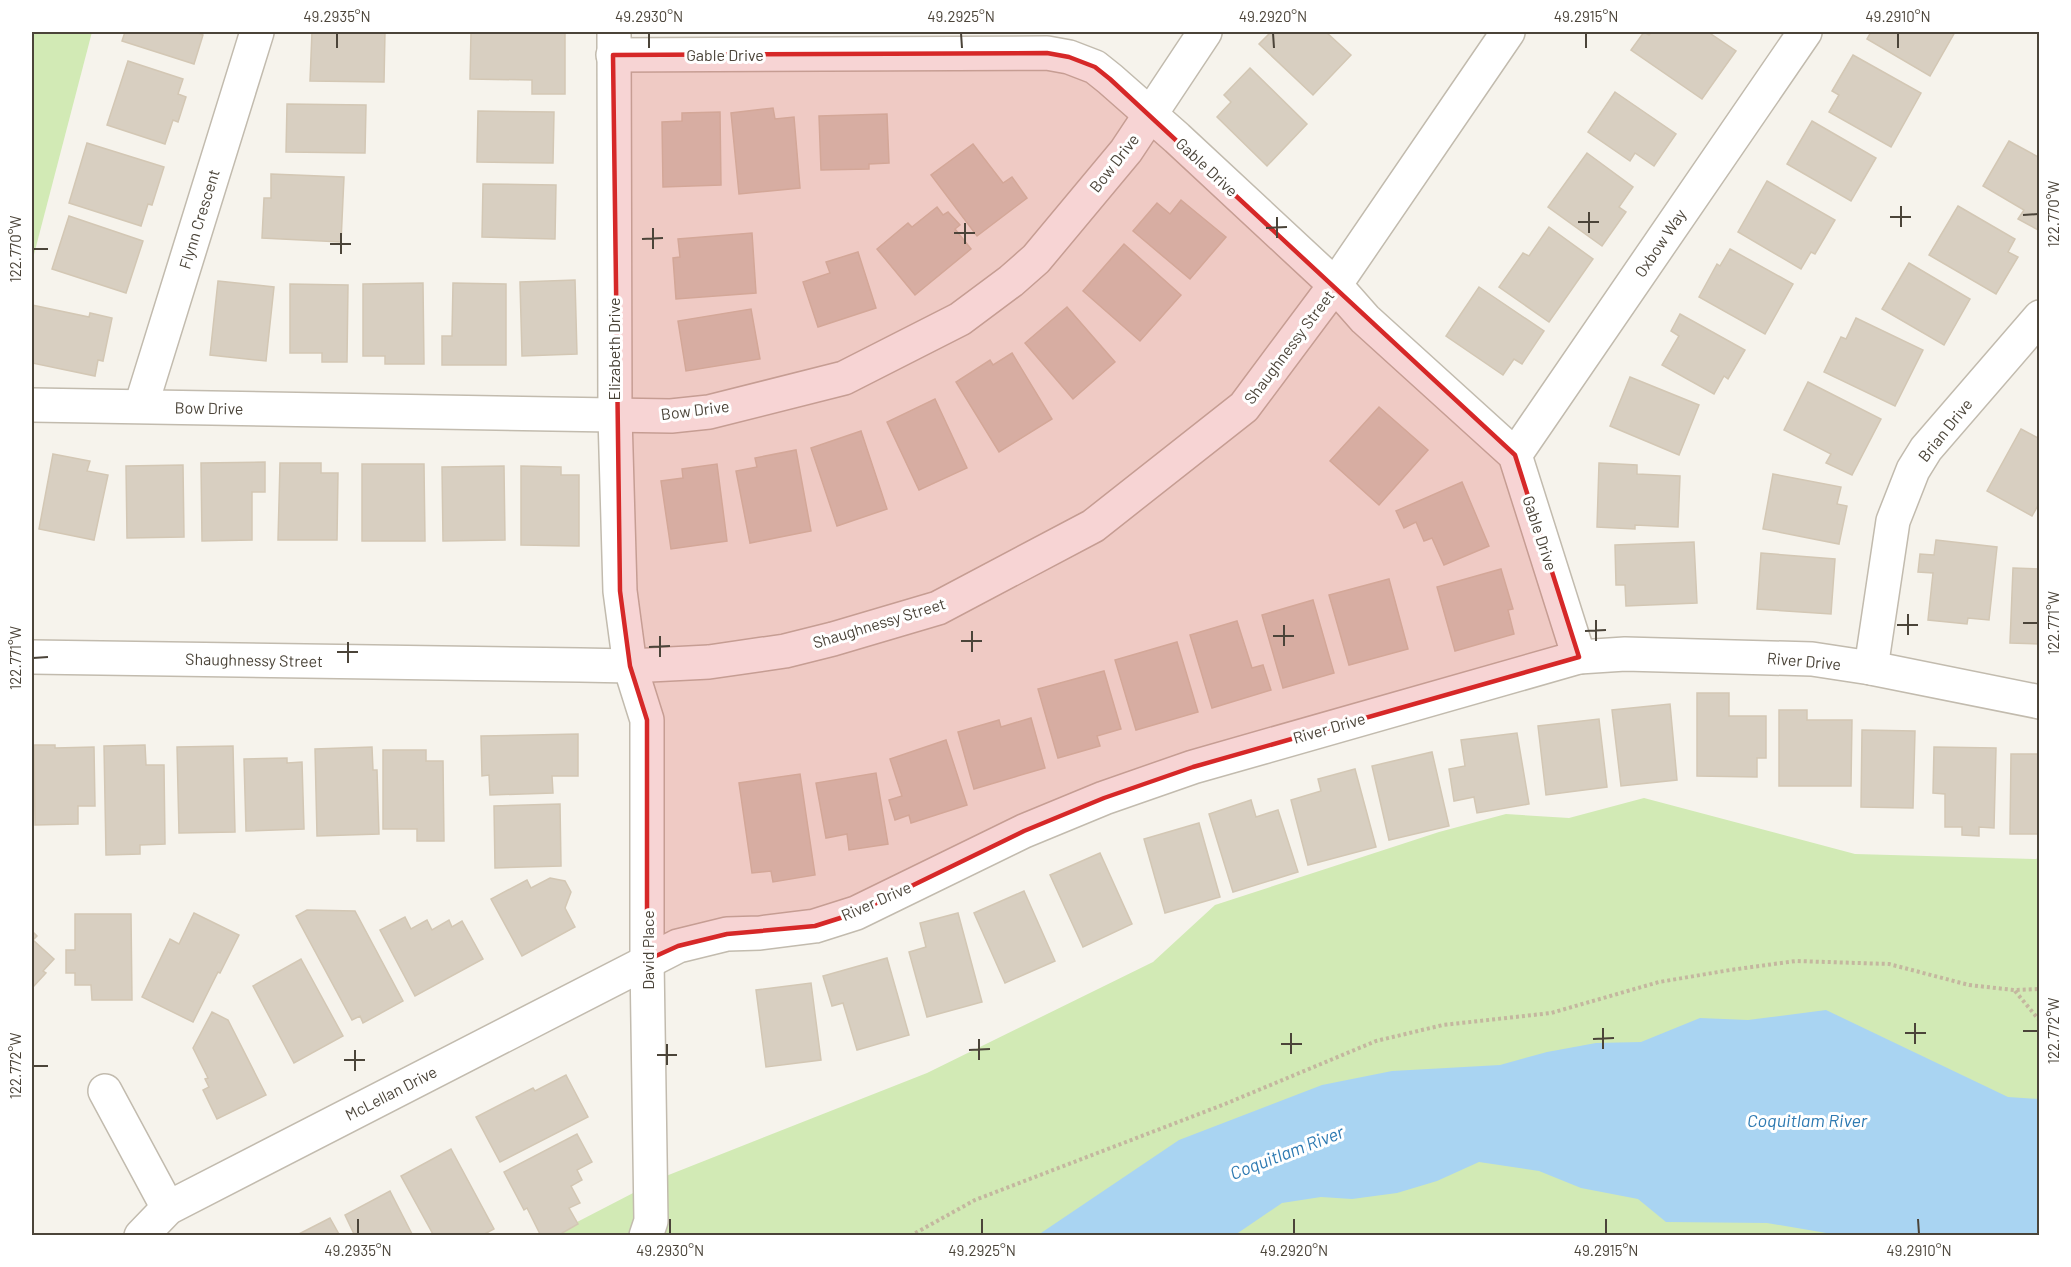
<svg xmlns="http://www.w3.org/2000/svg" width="2071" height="1267" font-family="Barlow,sans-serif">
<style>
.green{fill:#d2eab5}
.water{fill:#a9d4f2}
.building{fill:#d8cfc1;stroke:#d3c7b4;stroke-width:1.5}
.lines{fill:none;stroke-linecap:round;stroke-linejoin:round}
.minor-casing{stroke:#c2bbae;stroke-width:36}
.tertiary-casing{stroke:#c2bbae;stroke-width:36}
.path{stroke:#c4b79f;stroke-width:4;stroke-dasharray:3 3;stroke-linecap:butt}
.minor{stroke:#fff;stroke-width:33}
.tertiary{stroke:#fff;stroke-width:33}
.marked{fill:#d62828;fill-opacity:0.2;stroke:#d62828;stroke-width:4.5;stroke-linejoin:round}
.ticks{fill:none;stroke:#4b4439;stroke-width:2}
.labels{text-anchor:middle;stroke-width:6;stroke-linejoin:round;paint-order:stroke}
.street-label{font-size:16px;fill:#4b4439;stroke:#fff}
.water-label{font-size:18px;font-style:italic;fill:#2e7ab2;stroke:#fff}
.neatline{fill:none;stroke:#4b4439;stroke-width:2}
.ticks-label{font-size:15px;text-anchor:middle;fill:#4b4439}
</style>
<rect width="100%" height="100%" fill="#f6f3ec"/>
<g class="green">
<path d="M32 32H92L32 262Z"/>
<path d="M1644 798 1855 854 2036 859 2039 857V1235L550 1236 666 1176 927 1073 1153 962 1215 905 1439 832 1506 814 1569 818Z"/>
</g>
<path class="water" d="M1826 1010 2008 1097 2039 1099V1235L1844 1236 1767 1223 1666 1222 1638 1199 1581 1188 1539 1171 1479 1162 1437 1181 1397 1193 1352 1199 1321 1197 1282 1203 1235 1235H1038L1179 1140 1322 1085 1392 1071 1500 1065 1547 1052 1596 1043 1641 1042 1700 1018 1748 1020Z"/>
<g class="building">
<path d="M125 32H195L203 35 194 64 122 41Z"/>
<path d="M312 32H385L384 82 310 81Z"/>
<path d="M471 32H565V94H532V80L470 79Z"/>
<path d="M1271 32H1326L1351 55 1313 95 1259 44Z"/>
<path d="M1644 32 1649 35 1652 32H1708L1736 51 1702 99 1631 50Z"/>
<path d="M1871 32H1955L1930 76 1867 39Z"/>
<path d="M1853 55 1921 93 1891 147 1829 112 1839 95 1832 91Z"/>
<path d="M128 61 183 79 178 94 186 97 178 122 173 120 165 144 107 125Z"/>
<path d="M1250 68 1307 124 1267 166 1217 117 1231 102 1224 95Z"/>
<path d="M1615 92 1676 134 1654 166 1635 153 1630 161 1588 132Z"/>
<path d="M287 104 366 105 365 153 286 152Z"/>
<path d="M773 108 775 119 794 117 800 188 739 194 731 113Z"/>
<path d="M478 111 554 112 553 163 477 162Z"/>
<path d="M720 112 721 185 663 187 662 122 682 121V113Z"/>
<path d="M887 114 889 163 869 164V169L821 170 819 116Z"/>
<path d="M1812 121 1876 158 1851 201 1787 164Z"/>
<path d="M2009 141 2040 158V231L2018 219 2024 210 1983 186Z"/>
<path d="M87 143 164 167 152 205 148 204 141 226 69 203Z"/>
<path d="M973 144 1003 183 1012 177 1027 198 977 236 931 175Z"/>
<path d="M1587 153 1633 187 1619 207 1626 212 1602 246 1548 207Z"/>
<path d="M271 174 344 177 341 242 262 238 264 198H271Z"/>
<path d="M1767 181 1835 220 1815 254 1811 252 1801 269 1738 232Z"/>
<path d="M483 184 556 185 555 239 482 237Z"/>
<path d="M1181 200 1226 237 1190 279 1133 231 1157 203 1170 214Z"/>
<path d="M1958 206 2015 239 2008 252 2018 257 1996 294 1929 255Z"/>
<path d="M937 207 943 215 948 212 960 225 955 229 971 249 915 295 877 249 908 223 912 227Z"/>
<path d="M69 216 143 241 126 293 52 269Z"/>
<path d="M1549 227 1593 259 1549 322 1499 287 1523 253 1529 256Z"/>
<path d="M752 233 756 293 676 299 673 258 680 257 678 239Z"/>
<path d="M1124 244 1181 295 1140 341 1083 291Z"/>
<path d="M1730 249 1793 284 1765 334 1699 297 1717 264 1720 266Z"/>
<path d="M858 252 876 308 818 327 803 282 830 273 826 262Z"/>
<path d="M1909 263 1970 299 1944 345 1882 309Z"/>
<path d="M575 280 577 354 522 356 520 282Z"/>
<path d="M218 281 274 287 266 361 210 355Z"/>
<path d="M423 283 424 364H385V356H363V284Z"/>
<path d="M453 283 506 284V365H442V336H452Z"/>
<path d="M290 284 348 285 347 362H322V353H290Z"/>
<path d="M1479 287 1544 331 1522 364 1514 359 1503 375 1446 336Z"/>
<path d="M32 305 89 317 90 313 112 318 103 361 98 360 95 376 32 363Z"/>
<path d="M1067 307 1115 362 1073 399 1025 343Z"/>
<path d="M751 309 760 359 686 371 678 321Z"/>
<path d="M1680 314 1745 350 1728 379 1724 376 1714 394 1662 365 1679 336 1671 331Z"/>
<path d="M1856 318 1923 350 1895 406 1824 372 1841 337 1846 339Z"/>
<path d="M1012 353 1052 419 999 452 956 382 990 360 993 365Z"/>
<path d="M1630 377 1699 405 1679 455 1610 426Z"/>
<path d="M1808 382 1881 419 1852 475 1826 463 1831 454 1784 430Z"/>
<path d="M935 399 967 468 919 490 887 422Z"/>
<path d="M1379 407 1428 450 1379 505 1330 461Z"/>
<path d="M2021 429 2040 439V502L2032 516 1987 491Z"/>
<path d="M861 431 887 509 837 526 811 448Z"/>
<path d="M796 450 811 531 750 543 736 471 757 467 755 458Z"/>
<path d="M53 454 90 461 87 471 108 475 94 540 39 529Z"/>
<path d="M265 462V492H252V540L202 541 201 463Z"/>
<path d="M280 463H321V473H338L337 540H278Z"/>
<path d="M1599 463 1637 465V474L1680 476 1678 527 1635 525V529L1597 527Z"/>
<path d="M362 464H424L425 541H362Z"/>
<path d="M717 464 727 541 671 549 661 481 683 478 682 469Z"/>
<path d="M183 465 184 537 127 538 126 466Z"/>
<path d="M504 466 505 540 443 541 442 467Z"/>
<path d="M521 466 561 467V475H579V546L521 545Z"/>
<path d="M1773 474 1841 487 1837 504 1847 506 1839 544 1763 529Z"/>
<path d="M1462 482 1489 546 1444 565 1432 538 1424 541 1416 522 1404 528 1396 511Z"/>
<path d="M1936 540 1997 547 1989 620 1968 618 1967 624 1928 620 1933 573 1918 572 1920 554 1934 555Z"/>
<path d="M1694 542 1697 603 1626 606 1625 585H1616L1615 545Z"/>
<path d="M1761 553 1835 559 1831 614 1757 609Z"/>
<path d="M2013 568 2040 569V644L2010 643Z"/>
<path d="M1501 569 1513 609 1508 610 1514 634 1455 651 1437 587Z"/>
<path d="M1389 579 1408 649 1349 665 1329 595Z"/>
<path d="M1313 600 1334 673 1283 688 1262 615Z"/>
<path d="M1237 621 1252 668 1263 665 1271 690 1212 708 1190 635Z"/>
<path d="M1177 642 1198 712 1136 730 1115 660Z"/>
<path d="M1104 671 1121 729 1097 736 1100 746 1058 758 1038 689Z"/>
<path d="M1697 693H1729V716H1766V758H1757V777L1697 776Z"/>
<path d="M1670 704 1677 780 1621 786 1612 710Z"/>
<path d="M1779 710H1807V720H1852L1851 786H1779Z"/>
<path d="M1031 718 1045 768 974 789 958 732 999 720 1001 727Z"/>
<path d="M1599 719 1607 787 1546 795 1538 726Z"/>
<path d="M1862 730 1915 731 1913 808 1861 807Z"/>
<path d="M1517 733 1529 804 1477 813 1474 797 1454 801 1449 769 1465 766 1461 740Z"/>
<path d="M578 734V776H552L553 793 490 795 489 775 482 776 481 736Z"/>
<path d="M946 740 967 805 911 823 909 815 895 820 889 800 902 796 890 759Z"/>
<path d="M34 745H55V748L94 747 95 806H78V824L35 825Z"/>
<path d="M145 745 146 765H164L165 844 140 845V854L106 855 104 746Z"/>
<path d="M233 746 235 832 179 833 177 747Z"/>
<path d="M372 747 373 770H377L379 834 317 836 315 749Z"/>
<path d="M1934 747 1996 748 1994 828 1979 827V836L1962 835V827H1945V794L1933 793Z"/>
<path d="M383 750H426V761H443L444 841H417V829H383Z"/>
<path d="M1432 752 1449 826 1389 840 1372 766Z"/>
<path d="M2011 754H2040V834H2010Z"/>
<path d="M287 758V763L302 762 304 829 246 831 244 759Z"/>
<path d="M1355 769 1376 847 1308 865 1291 800 1321 791 1318 779Z"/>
<path d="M876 773 888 844 849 850 847 834 826 838 816 783Z"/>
<path d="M800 774 815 875 773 882 771 871 752 873 739 783Z"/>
<path d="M1251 800 1256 817 1278 810 1298 872 1233 892 1209 814Z"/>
<path d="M560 804 561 866 495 868 494 806Z"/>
<path d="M1199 823 1220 897 1165 913 1144 839Z"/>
<path d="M1100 853 1132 924 1083 947 1050 875Z"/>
<path d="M550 878 565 881 571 892 565 908 575 927 522 956 491 899 527 880 531 888Z"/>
<path d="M1024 891 1055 961 1005 983 974 913Z"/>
<path d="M307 910 355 911 403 1001 363 1023 360 1016 352 1020 296 916Z"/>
<path d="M194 913 239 935 220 973 218 972 193 1022 142 997 170 939 179 944Z"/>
<path d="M958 913 982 1002 927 1017 909 952 926 947 920 923Z"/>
<path d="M75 914H131L132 1000H92L91 985H75V973H66V950H75Z"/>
<path d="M405 917 411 929 427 920 432 930 449 920 452 927 462 921 483 959 415 996 380 930Z"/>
<path d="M32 931 37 936 33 940 54 959 43 971 46 973 32 988Z"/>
<path d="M887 958 909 1035 857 1050 843 1003 832 1006 823 976Z"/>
<path d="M301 959 343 1036 294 1063 253 986Z"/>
<path d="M811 983 821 1060 766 1067 756 990Z"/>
<path d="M212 1012 228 1020 266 1095 217 1119 203 1090 209 1087 205 1079 208 1078 193 1048Z"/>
<path d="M566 1075 588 1117 500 1162 476 1117 533 1088 535 1091Z"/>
<path d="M577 1134 592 1162 577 1170 582 1180 571 1186 580 1203 569 1208 578 1224 557 1236H541L527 1208 524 1210 504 1172Z"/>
<path d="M451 1149 494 1229 481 1236H434L401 1176Z"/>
<path d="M390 1191 413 1236H355L345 1215Z"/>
<path d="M330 1218 340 1236H295Z"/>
</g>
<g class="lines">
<g class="minor-casing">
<g id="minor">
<path d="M614 32 615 416 620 591 630 666 647 720V960L651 1221 646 1236"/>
<path d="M613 55 1047 53 1069 57 1095 67 1110 79 1177 138 1335 285 1365 319 1515 455 1579 657"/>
<path d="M32 405 671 416 709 412 844 378 960 319 1011 281 1036 259 1126 151 1205 32"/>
<path d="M141 406 257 32"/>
<path d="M1515 455 1805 32"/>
<path d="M1871 668 1893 521 1913 470 1926 449 2040 317"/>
<path d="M105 1091 168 1208"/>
<path d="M141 1236 168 1208 678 946 727 934 760 933 815 926 856 913 1024 831 1104 798 1193 767 1579 657 1625 654 1812 659 1871 668 2040 702"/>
</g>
</g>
<g class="tertiary-casing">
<path id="tertiary" d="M32 657 580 665 630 666 709 662 785 651 833 639 938 608 1093 526 1244 407 1335 285 1508 32"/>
</g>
<g class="path">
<path d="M2015 991 2040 1021"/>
<path d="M910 1236 975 1200 1225 1104 1376 1041 1443 1025 1551 1013 1659 982 1730 970 1796 961 1889 964 1969 985 2014 990 2040 989"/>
</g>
<use href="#minor" class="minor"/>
<use href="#tertiary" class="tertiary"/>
</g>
<path class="marked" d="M1047 53 1069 57 1095 67 1110 79 1515 455 1579 657 1193 767 1104 798 1024 831 856 913 815 926 727 934 678 946 647 960V720L630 666 620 591 613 55Z"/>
<path class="ticks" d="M337 33V48M649 33V48M961 33 962 48M1273 33 1274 48M1586 33V48M1898 33V48M1901 206V227M1589 212V233M2023 215 2038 214M1277 217V238M1890 217H1911M1578 222H1599M965 223V244M653 228V249M1266 228 1287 227M341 233V254M954 233H975M642 239 663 238M330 244H351M33 249H48M1908 614V635M1596 620V641M2023 623H2038M1284 625V646M1897 625H1918M972 631V652M1585 631 1606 630M660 636V657M1273 636H1294M961 641H982M348 642V663M649 647 670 646M337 652H358M33 658 48 657M1915 1023V1044M1603 1028V1049M2023 1031H2038M1291 1033V1054M1905 1033H1926M979 1039V1060M1593 1039 1614 1038M667 1044V1065M1281 1044H1302M355 1050V1071M969 1050 990 1049M657 1055H677M344 1060H365M33 1066H48M358 1219V1234M670 1219V1234M982 1219V1234M1294 1219V1234M1606 1219V1234M1918 1219 1919 1234"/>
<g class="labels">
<g class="street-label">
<text x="725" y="61">Gable Drive</text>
<text transform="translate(1114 163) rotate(-52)" y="6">Bow Drive</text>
<text transform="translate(1207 167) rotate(43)" y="6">Gable Drive</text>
<text transform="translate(199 219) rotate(-73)" y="6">Flynn Crescent</text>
<text transform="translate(1660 243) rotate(-56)" y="6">Oxbow Way</text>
<text transform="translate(1289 347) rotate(-53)" y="6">Shaughnessy Street</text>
<text transform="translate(614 349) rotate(-90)" y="6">Elizabeth Drive</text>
<text transform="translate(209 408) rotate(1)" y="6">Bow Drive</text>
<text transform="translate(695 410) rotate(-7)" y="6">Bow Drive</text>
<text transform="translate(1945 430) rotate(-51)" y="6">Brian Drive</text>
<text transform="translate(1540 533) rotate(72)" y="6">Gable Drive</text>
<text transform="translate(879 623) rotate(-17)" y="6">Shaughnessy Street</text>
<text transform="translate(254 660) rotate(1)" y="6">Shaughnessy Street</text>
<text transform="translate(1804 661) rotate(5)" y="6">River Drive</text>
<text transform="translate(1329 728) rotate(-16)" y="6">River Drive</text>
<text transform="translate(876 901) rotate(-24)" y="6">River Drive</text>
<text transform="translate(648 950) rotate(-90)" y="6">David Place</text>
<text transform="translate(391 1093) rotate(-27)" y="6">McLellan Drive</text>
</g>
<g class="water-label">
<text x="1807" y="1127">Coquitlam River</text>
<text transform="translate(1287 1153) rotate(-21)" y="6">Coquitlam River</text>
</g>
</g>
<rect width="2071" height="1267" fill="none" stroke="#ffffff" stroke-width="66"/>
<rect x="33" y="33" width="2005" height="1201" class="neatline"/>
<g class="ticks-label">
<text x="337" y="22">49.2935°N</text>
<text x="649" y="22">49.2930°N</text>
<text x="961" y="22">49.2925°N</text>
<text x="1273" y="22">49.2920°N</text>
<text x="1586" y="22">49.2915°N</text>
<text x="1898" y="22">49.2910°N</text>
<text transform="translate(2054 214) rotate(-90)" y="5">122.770°W</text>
<text transform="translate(16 249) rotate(-90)" y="5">122.770°W</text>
<text transform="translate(2054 623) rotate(-90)" y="5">122.771°W</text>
<text transform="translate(16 658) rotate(-90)" y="5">122.771°W</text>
<text transform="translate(2054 1031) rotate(-90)" y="5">122.772°W</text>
<text transform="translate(16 1066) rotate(-90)" y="5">122.772°W</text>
<text x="358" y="1256">49.2935°N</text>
<text x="670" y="1256">49.2930°N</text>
<text x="982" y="1256">49.2925°N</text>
<text x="1294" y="1256">49.2920°N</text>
<text x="1606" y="1256">49.2915°N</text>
<text x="1919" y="1256">49.2910°N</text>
</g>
</svg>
